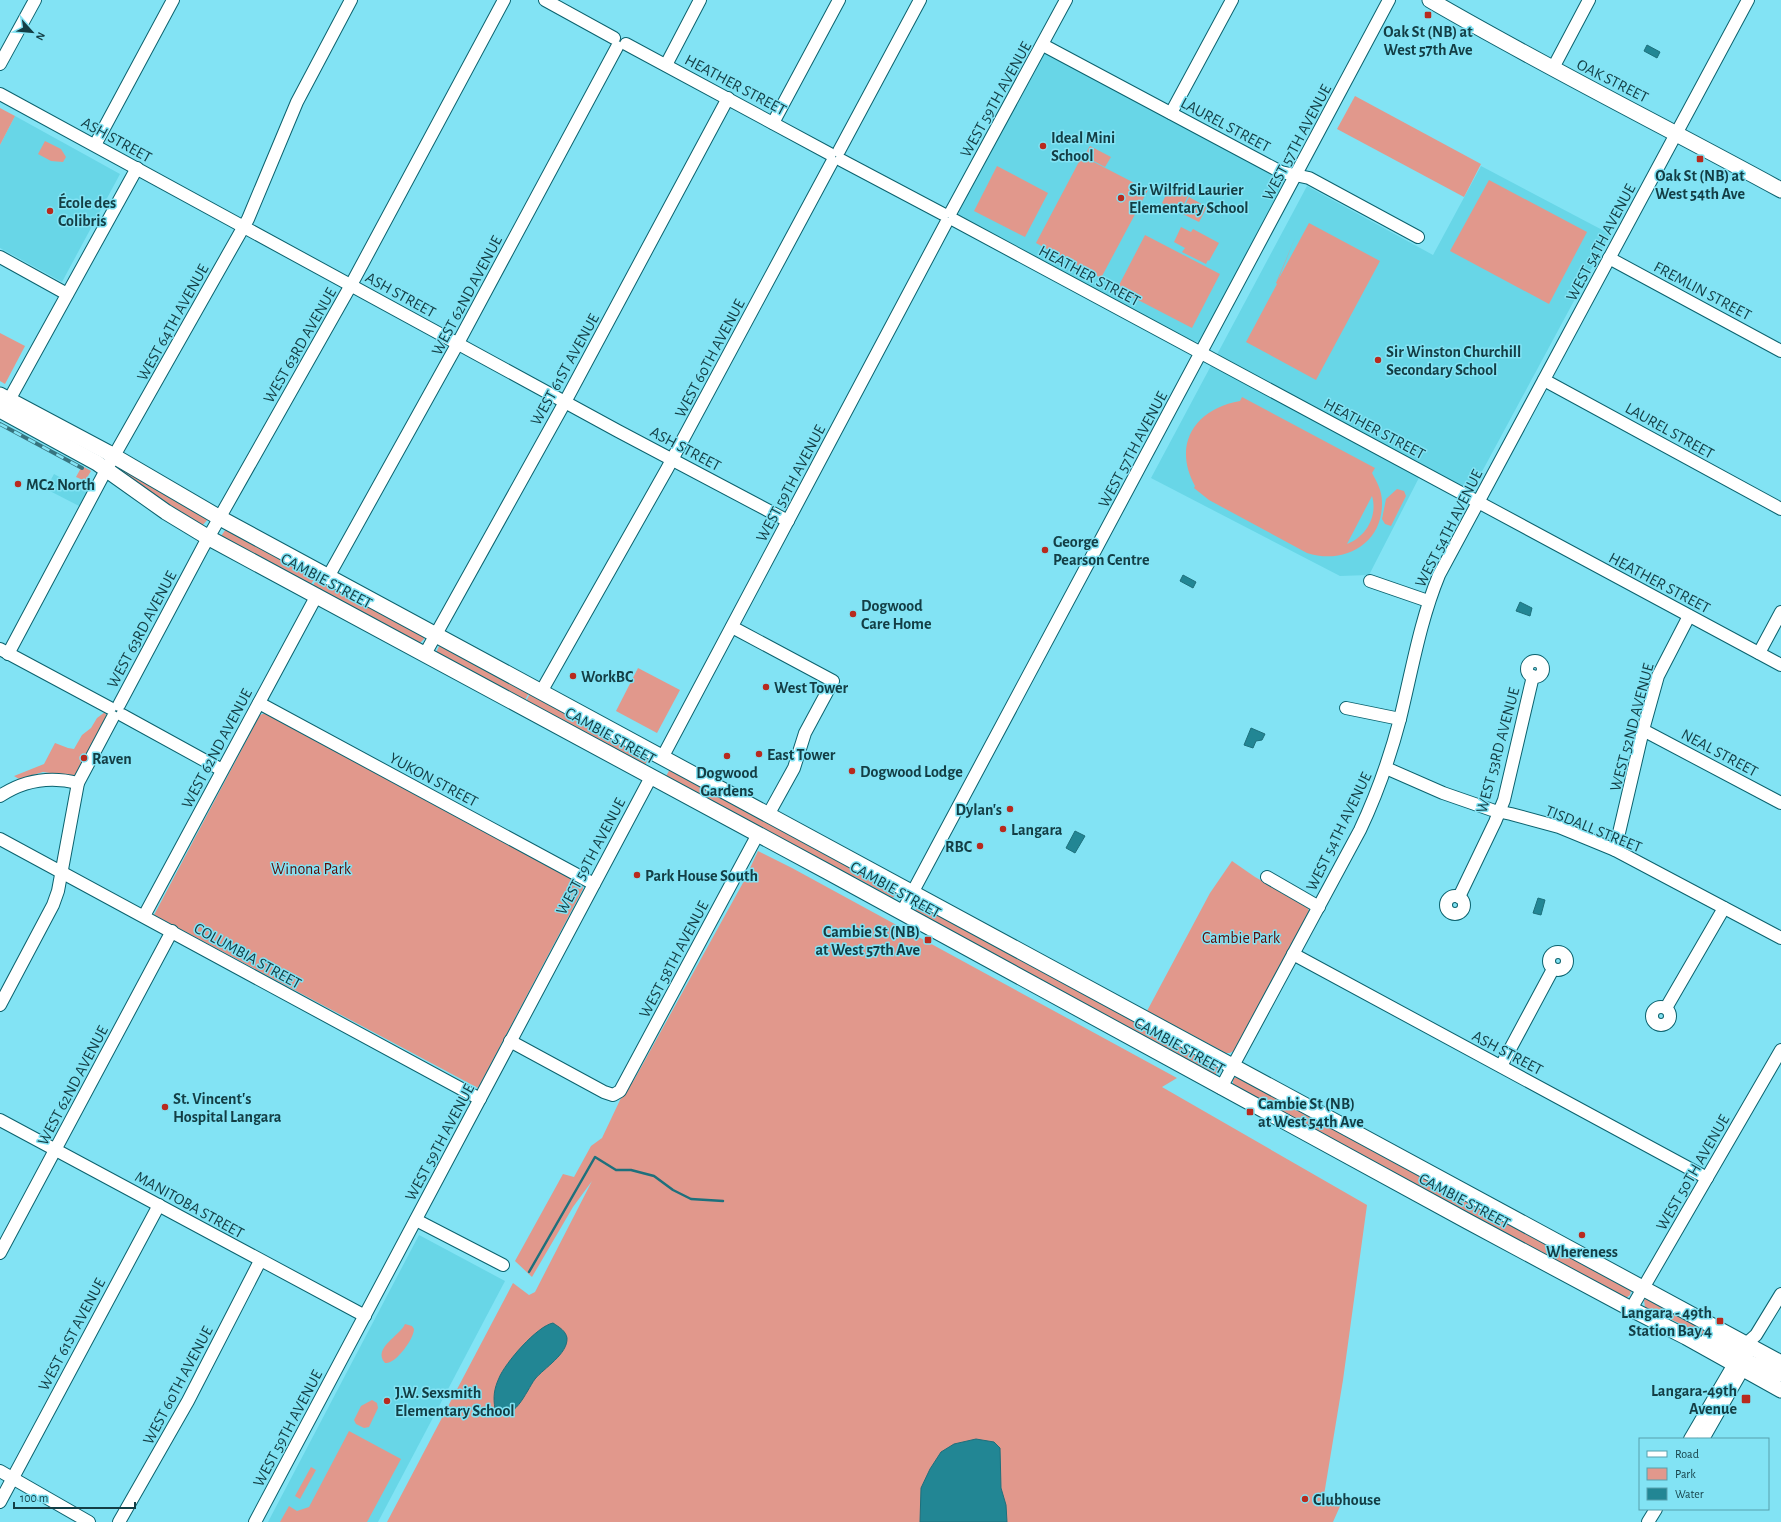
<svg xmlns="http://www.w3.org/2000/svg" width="1781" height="1522" font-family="'Alegreya Sans',sans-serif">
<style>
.built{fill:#68d6e7}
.green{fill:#e1988c;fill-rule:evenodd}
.water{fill:#228694;stroke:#1e707c}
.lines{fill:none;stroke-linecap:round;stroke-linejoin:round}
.stream{stroke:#1e707c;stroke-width:2.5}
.minor-casing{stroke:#0b626e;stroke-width:14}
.major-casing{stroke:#0b626e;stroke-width:17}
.minor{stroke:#fff;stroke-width:12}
.major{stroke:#fff;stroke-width:15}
.rail-casing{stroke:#37747f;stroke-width:4}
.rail{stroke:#82e3f4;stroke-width:2.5;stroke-dasharray:8;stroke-linecap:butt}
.poi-dot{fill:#b82a1e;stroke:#82e3f4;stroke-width:1.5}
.labels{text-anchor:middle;stroke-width:3;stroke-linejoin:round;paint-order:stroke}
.poi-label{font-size:16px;font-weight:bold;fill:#133e45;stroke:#82e3f4;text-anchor:start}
.street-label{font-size:16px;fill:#133e45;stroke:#82e3f4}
.park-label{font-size:16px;fill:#5d0c07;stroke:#82e3f4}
</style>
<rect width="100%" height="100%" fill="#82e3f4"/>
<g class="built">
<path d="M1046 52 1053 55 1056 59 1271 174 1274 173 1284 177 1286 181 1199 342 1193 341 970 222H966L959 218 958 211 961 205 1038 66V62L1043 53Z"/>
<path d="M15 116 120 174 62 282 0 248V145Z"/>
<path d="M1481 166 1610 234 1471 492 1425 466 1369 575 1340 576 1151 478 1307 186 1433 255Z"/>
<path d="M54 474 89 493 81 507 46 489Z"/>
<path d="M419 1235 505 1281 378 1522H268Z"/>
</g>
<g class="green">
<path d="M1355 96 1481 164 1464 197 1337 129Z"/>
<path d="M0 108 15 116 0 145Z"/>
<path d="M45 141 61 149 66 157 63 162 51 161 38 154Z"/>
<path d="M1090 146 1111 157 1105 167 1084 156Z"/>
<path d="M1082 156 1148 190 1101 278 1036 243Z"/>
<path d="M997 166 1048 193 1025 237 974 211Z"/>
<path d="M1489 180 1587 232 1549 304 1450 251Z"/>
<path d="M1170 187 1188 196 1180 212 1162 203Z"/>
<path d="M1189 197 1207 207 1199 222 1181 213Z"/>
<path d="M1309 223 1380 261 1316 380 1246 342 1277 284 1276 283 1295 238 1278 280Z"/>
<path d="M1181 227 1191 232 1193 229 1219 243 1209 261 1208 260 1206 264 1182 252 1185 248 1174 242Z"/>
<path d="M1145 235 1220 274 1192 328 1117 289Z"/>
<path d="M0 333 25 346 5 384 0 381Z"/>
<path d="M1242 397 1375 468 1372 473C1377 482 1382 491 1382 502 1383 544 1344 565 1307 553L1209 500 1194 488 1195 486C1172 444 1195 409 1240 401ZM1372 496C1378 516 1366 537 1347 544Z"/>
<path d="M82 466 91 471 85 481 76 477Z"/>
<path d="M121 466 208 519 202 526 198 525 118 472Z"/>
<path d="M1397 489 1404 491 1406 496 1391 526 1385 524 1382 519 1386 499Z"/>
<path d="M226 529 316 576 310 586 221 536Z"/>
<path d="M318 577 424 636V639L419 644 312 587Z"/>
<path d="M440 644 530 691 524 702 436 653Z"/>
<path d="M638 668 680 690 657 733 616 711Z"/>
<path d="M531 692 649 757 644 767 525 703Z"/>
<path d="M105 712 107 718 77 775 71 776 43 772 19 779 14 776 44 764 55 743 68 748 74 749 82 735 91 728 97 718Z"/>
<path d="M265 713 582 883 583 889 478 1088 154 915 260 715Z"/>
<path d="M670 769 898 891 897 895 895 894 893 898 857 878 837 870 665 778Z"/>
<path d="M758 851 792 868 1177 1078 1162 1087 1367 1205 1343 1380 1324 1495 1341 1504 1333 1522H387L513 1283 529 1295 535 1292 592 1181 573 1207 532 1277 515 1261 563 1174 574 1177 591 1146 602 1138 620 1100 634 1080 744 881Z"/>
<path d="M1232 861 1255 877 1307 906 1309 911 1235 1050 1230 1053H1226L1147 1011 1210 893Z"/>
<path d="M920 903 1221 1067V1072L1214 1075 915 911Z"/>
<path d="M1238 1076 1631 1290 1630 1295 1626 1298 1622 1297 1233 1085V1079Z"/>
<path d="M1646 1299 1726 1340 1727 1346 1645 1307 1644 1300Z"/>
<path d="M405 1324 412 1326 414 1329C414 1339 395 1365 385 1363 372 1348 400 1336 405 1324Z"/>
<path d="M372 1400 377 1403 378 1408 369 1427 364 1428 356 1424 354 1420 361 1406Z"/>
<path d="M349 1431 401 1459 367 1522H280L289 1506 297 1511 309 1507Z"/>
<path d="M311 1467 316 1470 300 1499 295 1496Z"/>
</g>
<g class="water">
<path d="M1647 45 1660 52 1657 58 1644 51Z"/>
<path d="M1183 575 1196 582 1193 588 1180 581Z"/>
<path d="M1520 602 1532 608 1530 616 1516 611Z"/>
<path d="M1251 728 1265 734 1262 740 1256 741 1253 748 1244 745Z"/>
<path d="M1075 831 1085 836 1075 853 1066 848Z"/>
<path d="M1538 898 1545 900 1541 915 1533 913Z"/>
<path d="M553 1323C559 1327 566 1331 567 1338 568 1354 544 1368 535 1379 526 1391 514 1425 495 1409 493 1397 494 1389 499 1378 505 1363 537 1326 553 1323Z"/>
<path d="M976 1439 994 1442 1000 1448 1001 1488 1006 1505 1007 1522H920L921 1488 930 1469 941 1452 954 1444Z"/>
</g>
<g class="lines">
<path class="stream" d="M529 1272 595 1157 616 1170H631L654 1176 673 1190 691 1199 723 1201"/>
<g class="minor-casing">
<g id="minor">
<path d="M545 0 614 38"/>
<path d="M626 44 830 154"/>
<path d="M1043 45 1281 172 1309 178 1418 237"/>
<path d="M0 64 35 0"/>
<path d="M666 65 700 0"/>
<path d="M1553 68 1589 0"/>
<path d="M0 94 618 431 788 521"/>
<path d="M1171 113 1232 0"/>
<path d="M773 123 839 0"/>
<path d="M95 145 173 0"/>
<path d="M839 151 920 0"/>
<path d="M841 160 943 214"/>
<path d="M951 212 1066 0"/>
<path d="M954 220 1781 665"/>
<path d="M0 257 67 294"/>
<path d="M1609 258 1781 351"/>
<path d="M1544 380 1781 509"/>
<path d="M9 400 137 168"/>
<path d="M328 577 458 343 617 47"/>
<path d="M1370 581 1428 601"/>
<path d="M732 627 833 681 805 733 794 768 768 815"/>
<path d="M0 649 110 708"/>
<path d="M1759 653 1781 612"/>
<path d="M8 654 106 470 248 219 297 102 351 0"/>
<path d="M425 654 565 402 728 98"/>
<circle cx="1535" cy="669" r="8"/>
<path d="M541 692 667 469 832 162"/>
<path d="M259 703 594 884"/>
<path d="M119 705 203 547 351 285 504 0"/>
<path d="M1346 708 1400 719"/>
<path d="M122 715 222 770"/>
<path d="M1643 730 1781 803"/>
<path d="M662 758 946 223"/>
<path d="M1386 768 1443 793 1492 810 1511 814 1559 827 1615 850 1781 938"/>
<path d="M0 796C24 780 50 776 78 783"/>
<path d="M0 839 480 1099"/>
<path d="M1615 850 1643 730 1658 676 1689 616"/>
<path d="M1267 877 1319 907"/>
<circle cx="1455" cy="905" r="9"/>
<path d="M1459 897 1495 822 1504 800 1533 676"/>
<path d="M902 912 1389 0"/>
<path d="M144 916 317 595"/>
<circle cx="1558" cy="961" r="9"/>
<path d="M1293 954 1707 1178"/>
<path d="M0 1005 53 905 58 891 78 783 113 717"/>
<circle cx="1661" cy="1016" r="9"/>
<path d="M1666 1008 1724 908"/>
<path d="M510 1041 604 1092 613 1095 620 1091 758 834"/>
<path d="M1501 1066 1553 969"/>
<path d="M1221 1088 1360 830C1377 794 1390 757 1400 719 1412 670 1420 621 1439 575L1748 0"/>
<path d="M0 1120 365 1316"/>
<path d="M416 1220 503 1265"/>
<path d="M0 1253 172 931"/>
<path d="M1631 1309 1781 1050"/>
<path d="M1690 1439 1741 1352 1746 1344 1756 1335 1781 1294"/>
<path d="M1703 1439 1747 1362"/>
<path d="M0 1471 89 1522"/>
<path d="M0 1502 159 1205"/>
<path d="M119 1522 188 1401 260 1261"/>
<path d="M255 1522 651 777"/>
<path d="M1648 1522 1656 1509"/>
</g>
</g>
<g class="major-casing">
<g id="major">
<path d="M1430 0C1545 67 1664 126 1781 190"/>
<path d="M0 395 107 452 220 518 1781 1363"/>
<path d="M0 410 97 463 166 512 209 538 828 872 1467 1221 1631 1309 1686 1337 1781 1390"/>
<path d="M1708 1340C1727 1348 1734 1353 1754 1349"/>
<path d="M1735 1364 1747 1362 1781 1374"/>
</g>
</g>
<use href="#minor" class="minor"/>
<use href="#major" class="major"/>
<g class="rail-casing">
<path id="rail" d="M0 424 82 468"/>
</g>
<use href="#rail" class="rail"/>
</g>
<g class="poi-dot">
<rect x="1424" y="11" width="8" height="8" rx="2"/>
<circle cx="1043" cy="146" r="4"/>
<rect x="1696" y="155" width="8" height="8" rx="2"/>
<circle cx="1121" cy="198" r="4"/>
<circle cx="50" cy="211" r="4"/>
<circle cx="1378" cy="360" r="4"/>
<circle cx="18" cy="484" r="4"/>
<circle cx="1045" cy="550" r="4"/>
<circle cx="853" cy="614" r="4"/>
<circle cx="573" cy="676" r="4"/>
<circle cx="766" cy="687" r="4"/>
<circle cx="759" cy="754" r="4"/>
<circle cx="727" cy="756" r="4"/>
<circle cx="84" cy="758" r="4"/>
<circle cx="852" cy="771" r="4"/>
<circle cx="1010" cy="809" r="4"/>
<circle cx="1003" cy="829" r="4"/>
<circle cx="980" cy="846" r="4"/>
<circle cx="637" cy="875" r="4"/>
<rect x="924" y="936" width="8" height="8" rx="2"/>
<circle cx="165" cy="1107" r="4"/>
<rect x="1246" y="1108" width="8" height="8" rx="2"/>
<circle cx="1582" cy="1235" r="4"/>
<rect x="1716" y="1317" width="8" height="8" rx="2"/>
<rect x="1741" y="1394" width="10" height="10" rx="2"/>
<circle cx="387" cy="1401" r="4"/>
<circle cx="1305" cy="1499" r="4"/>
</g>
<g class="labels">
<g class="poi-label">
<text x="1428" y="37" text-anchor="middle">Oak St (NB) at<tspan x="1428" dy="18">West 57th Ave</tspan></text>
<text x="1051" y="143">Ideal Mini<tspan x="1051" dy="18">School</tspan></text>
<text x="1700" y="181" text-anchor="middle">Oak St (NB) at<tspan x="1700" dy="18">West 54th Ave</tspan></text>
<text x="1129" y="195">Sir Wilfrid Laurier<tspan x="1129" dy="18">Elementary School</tspan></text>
<text x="58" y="208">École des<tspan x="58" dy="18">Colibris</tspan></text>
<text x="1386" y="357">Sir Winston Churchill<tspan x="1386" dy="18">Secondary School</tspan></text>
<text x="26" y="490">MC2 North</text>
<text x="1053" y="547">George<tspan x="1053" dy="18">Pearson Centre</tspan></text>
<text x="861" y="611">Dogwood<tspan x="861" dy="18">Care Home</tspan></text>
<text x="581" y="682">WorkBC</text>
<text x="774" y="693">West Tower</text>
<text x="767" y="760">East Tower</text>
<text x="92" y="764">Raven</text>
<text x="860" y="777">Dogwood Lodge</text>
<text x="727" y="778" text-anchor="middle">Dogwood<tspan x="727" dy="18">Gardens</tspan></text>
<text x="1002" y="815" text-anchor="end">Dylan's</text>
<text x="1011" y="835">Langara</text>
<text x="972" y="852" text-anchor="end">RBC</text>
<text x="645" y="881">Park House South</text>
<text x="920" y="937" text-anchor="end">Cambie St (NB)<tspan x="920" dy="18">at West 57th Ave</tspan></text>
<text x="173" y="1104">St. Vincent's<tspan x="173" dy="18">Hospital Langara</tspan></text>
<text x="1258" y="1109">Cambie St (NB)<tspan x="1258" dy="18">at West 54th Ave</tspan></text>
<text x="1582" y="1257" text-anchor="middle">Whereness</text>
<text x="1712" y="1318" text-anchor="end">Langara - 49th<tspan x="1712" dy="18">Station Bay 4</tspan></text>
<text x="1737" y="1396" text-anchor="end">Langara-49th<tspan x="1737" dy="18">Avenue</tspan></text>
<text x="395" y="1398">J.W. Sexsmith<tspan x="395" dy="18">Elementary School</tspan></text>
<text x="1313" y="1505">Clubhouse</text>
</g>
<g class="street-label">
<text transform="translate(1613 80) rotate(27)" y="6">OAK STREET</text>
<text transform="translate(736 84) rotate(28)" y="6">HEATHER STREET</text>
<text transform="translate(995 99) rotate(-61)" y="6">WEST 59TH AVENUE</text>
<text transform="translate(1226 124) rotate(28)" y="6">LAUREL STREET</text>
<text transform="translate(117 139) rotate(29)" y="6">ASH STREET</text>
<text transform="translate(1296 142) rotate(-62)" y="6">WEST 57TH AVENUE</text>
<text transform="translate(1600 242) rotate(-62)" y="6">WEST 54TH AVENUE</text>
<text transform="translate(1090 275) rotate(28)" y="6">HEATHER STREET</text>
<text transform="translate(1703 290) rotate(28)" y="6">FREMLIN STREET</text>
<text transform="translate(401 294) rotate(29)" y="6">ASH STREET</text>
<text transform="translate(466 295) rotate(-62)" y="6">WEST 62ND AVENUE</text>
<text transform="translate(172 322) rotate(-61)" y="6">WEST 64TH AVENUE</text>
<text transform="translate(299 345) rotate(-60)" y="6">WEST 63RD AVENUE</text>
<text transform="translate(709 358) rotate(-62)" y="6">WEST 60TH AVENUE</text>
<text transform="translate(564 369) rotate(-61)" y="6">WEST 61ST AVENUE</text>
<text transform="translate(1375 428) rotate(28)" y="6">HEATHER STREET</text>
<text transform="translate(1670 430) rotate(29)" y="6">LAUREL STREET</text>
<text transform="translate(686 448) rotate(28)" y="6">ASH STREET</text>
<text transform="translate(1132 449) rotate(-62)" y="6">WEST 57TH AVENUE</text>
<text transform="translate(790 483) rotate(-62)" y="6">WEST 59TH AVENUE</text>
<text transform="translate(1448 528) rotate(-63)" y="6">WEST 54TH AVENUE</text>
<text transform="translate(327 580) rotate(28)" y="6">CAMBIE STREET</text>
<text transform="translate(1660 582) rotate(28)" y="6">HEATHER STREET</text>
<text transform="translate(141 629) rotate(-62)" y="6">WEST 63RD AVENUE</text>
<text transform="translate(1631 727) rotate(-75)" y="6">WEST 52ND AVENUE</text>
<text transform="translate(611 735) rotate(29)" y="6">CAMBIE STREET</text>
<text transform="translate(216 748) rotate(-62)" y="6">WEST 62ND AVENUE</text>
<text transform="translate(1497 750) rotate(-75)" y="6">WEST 53RD AVENUE</text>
<text transform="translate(1720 752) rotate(28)" y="6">NEAL STREET</text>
<text transform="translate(434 779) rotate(28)" y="6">YUKON STREET</text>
<text transform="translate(1594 828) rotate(22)" y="6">TISDALL STREET</text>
<text transform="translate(1338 831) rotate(-64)" y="6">WEST 54TH AVENUE</text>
<text transform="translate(590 856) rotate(-62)" y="6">WEST 59TH AVENUE</text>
<text transform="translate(896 889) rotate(29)" y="6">CAMBIE STREET</text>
<text transform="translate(248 955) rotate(29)" y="6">COLUMBIA STREET</text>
<text transform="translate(673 959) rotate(-62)" y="6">WEST 58TH AVENUE</text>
<text transform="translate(1180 1045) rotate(29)" y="6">CAMBIE STREET</text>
<text transform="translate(1508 1052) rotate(28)" y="6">ASH STREET</text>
<text transform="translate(72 1085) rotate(-62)" y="6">WEST 62ND AVENUE</text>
<text transform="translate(439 1142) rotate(-62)" y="6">WEST 59TH AVENUE</text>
<text transform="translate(1692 1172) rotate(-60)" y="6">WEST 50TH AVENUE</text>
<text transform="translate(1465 1200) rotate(28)" y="6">CAMBIE STREET</text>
<text transform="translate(190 1204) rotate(29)" y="6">MANITOBA STREET</text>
<text transform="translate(71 1334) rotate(-62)" y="6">WEST 61ST AVENUE</text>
<text transform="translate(177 1385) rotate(-62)" y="6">WEST 60TH AVENUE</text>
<text transform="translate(287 1428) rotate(-62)" y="6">WEST 59TH AVENUE</text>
</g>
<g class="park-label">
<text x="311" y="874">Winona Park</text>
<text x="1241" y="943">Cambie Park</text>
</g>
</g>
<rect x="1639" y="1438" width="130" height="72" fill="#82e3f4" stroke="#56a1ae"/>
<rect x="1647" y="1451" width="20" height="6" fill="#ffffff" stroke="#56a1ae"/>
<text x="1675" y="1458" font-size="12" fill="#133e45">Road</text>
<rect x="1647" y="1468" width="20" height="12" fill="#e1988c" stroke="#56a1ae"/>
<text x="1675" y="1478" font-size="12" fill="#133e45">Park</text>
<rect x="1647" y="1488" width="20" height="12" fill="#228694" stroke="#56a1ae"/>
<text x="1675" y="1498" font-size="12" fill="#133e45">Water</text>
<g transform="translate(32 32) rotate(117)" stroke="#82e3f4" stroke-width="3" paint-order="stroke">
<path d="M0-3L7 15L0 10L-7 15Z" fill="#133e45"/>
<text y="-6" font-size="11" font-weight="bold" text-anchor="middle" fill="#133e45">N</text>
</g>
<path d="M14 1502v6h121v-6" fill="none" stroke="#133e45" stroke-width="2"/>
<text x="20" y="1502" font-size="12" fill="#133e45" stroke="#82e3f4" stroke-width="3" paint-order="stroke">100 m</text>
</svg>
